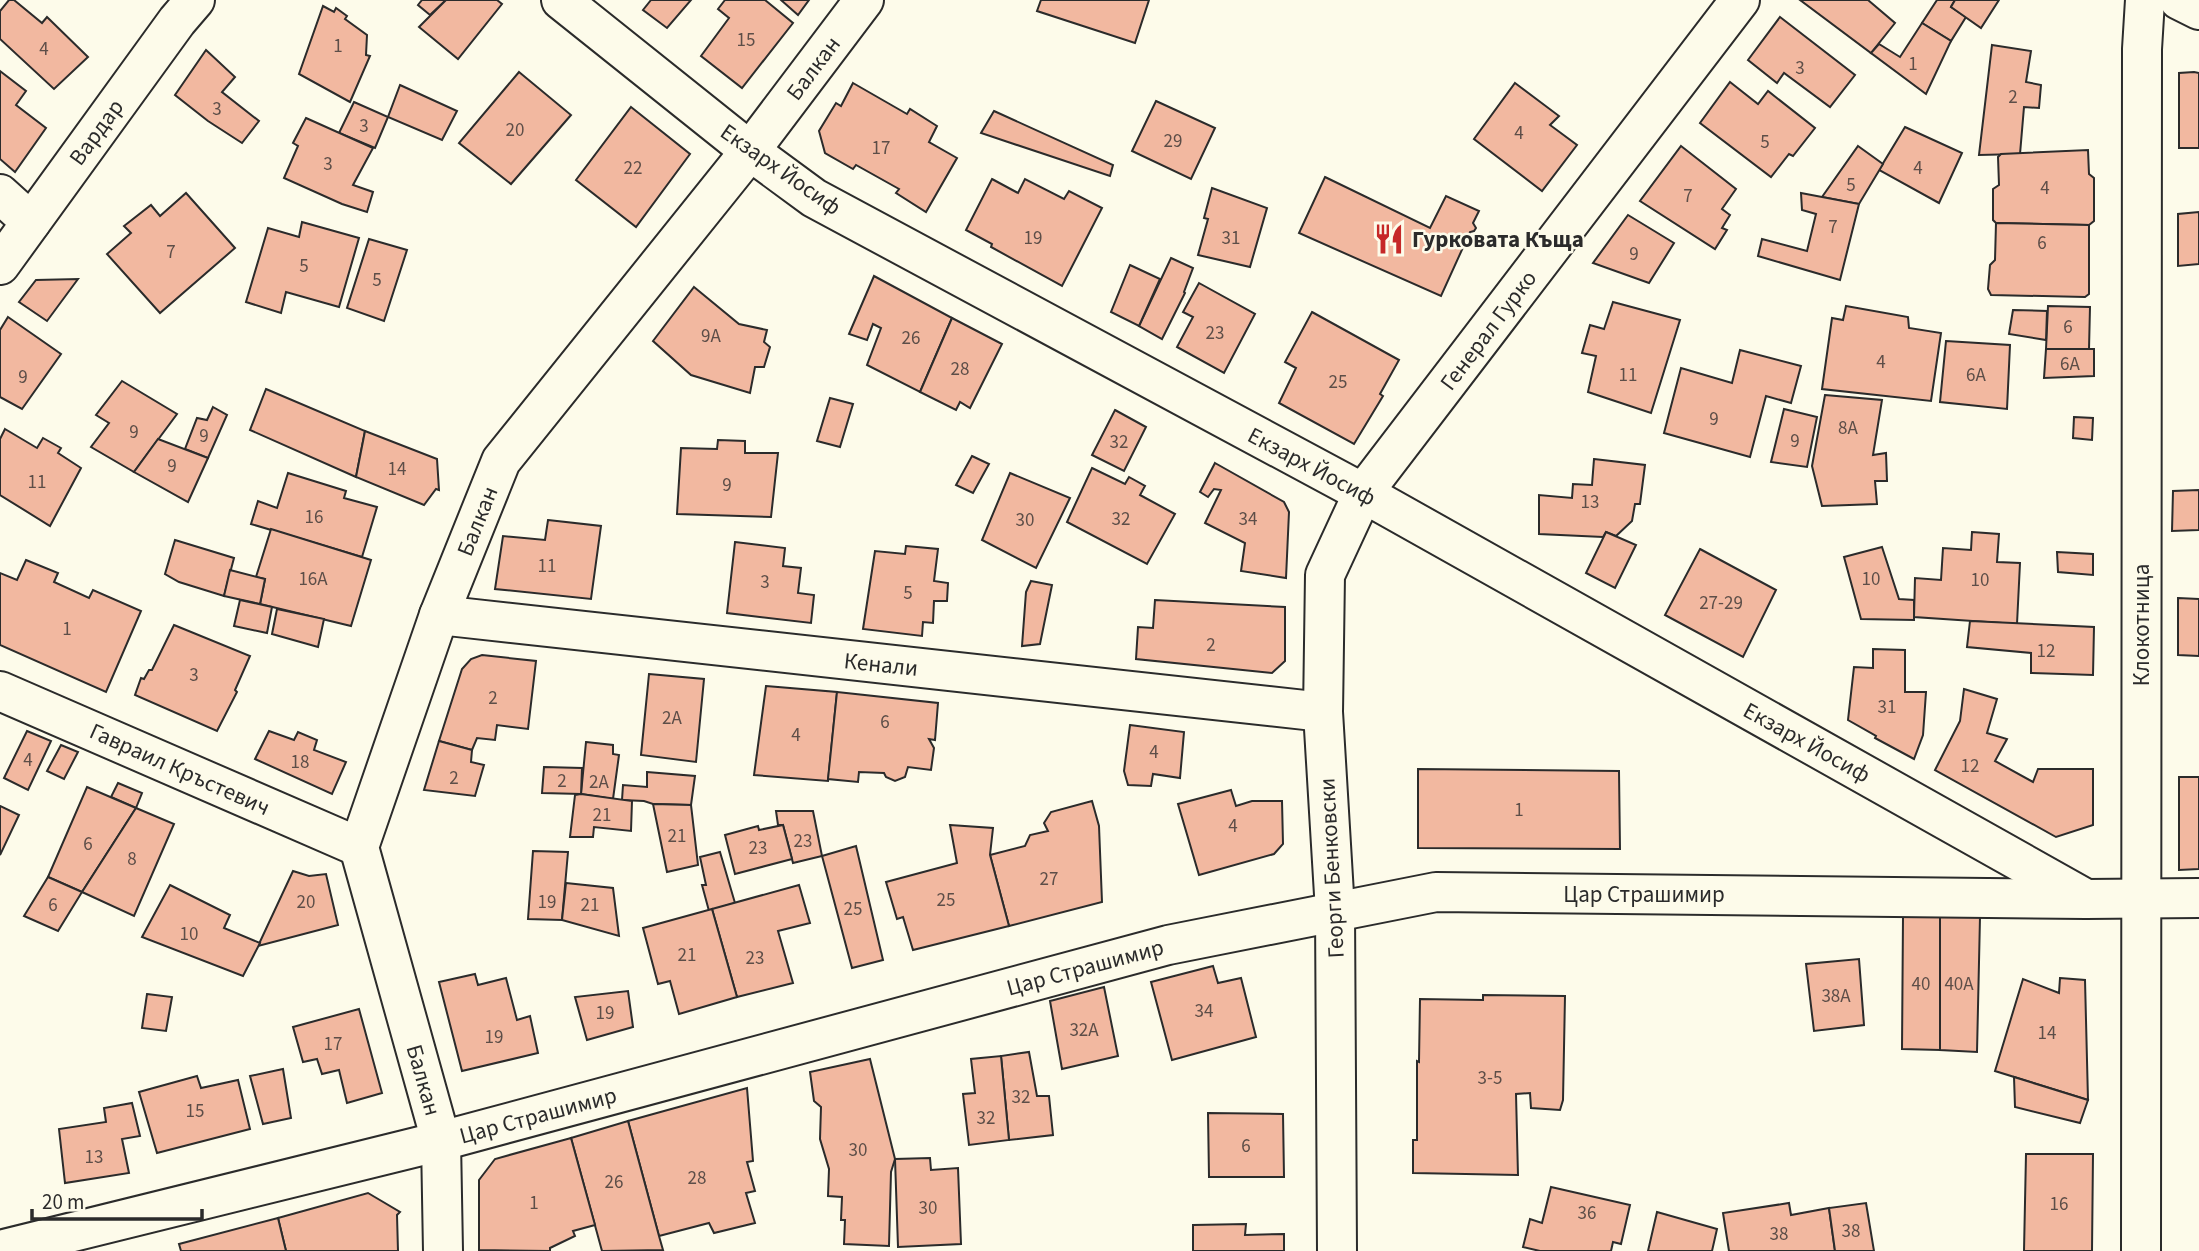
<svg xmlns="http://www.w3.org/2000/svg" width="2199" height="1251" font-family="'Source Sans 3',sans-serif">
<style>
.building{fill:#f2b8a0;stroke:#2b2b2b;stroke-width:2}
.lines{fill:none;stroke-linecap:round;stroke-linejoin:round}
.street-casing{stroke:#2b2b2b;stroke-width:42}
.street{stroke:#fdfbea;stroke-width:38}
.labels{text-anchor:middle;stroke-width:5;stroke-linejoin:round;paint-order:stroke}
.number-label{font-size:19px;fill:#5d4e48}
.street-label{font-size:23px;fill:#2b2b2b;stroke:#fdfbea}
.poi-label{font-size:23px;font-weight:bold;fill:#2b2b2b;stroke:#fdfbea;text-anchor:start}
</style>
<rect width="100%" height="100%" fill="#fdfbea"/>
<g class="building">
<path d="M9 0H14L42 23 47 17 88 57 54 89 0 39V11Z"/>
<path d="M422 0H446L430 15 418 5Z"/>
<path d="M446 0H497L502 4 458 59 419 27Z"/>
<path d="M651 0H691L667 28 643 10Z"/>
<path d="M725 0H765L793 23 742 88 701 56 729 18 718 9Z"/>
<path d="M781 0H809L798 15Z"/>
<path d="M1041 0H1149L1135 43 1037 11Z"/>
<path d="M1800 0H1868L1895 23 1871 53Z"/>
<path d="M1937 0H1955L1951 7 1966 17 1951 41 1922 23Z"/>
<path d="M1955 0H1999L1981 28 1951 7Z"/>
<path d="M323 6 334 12 336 8 347 16 345 19 367 35 366 55 370 56 350 102 299 74Z"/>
<path d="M1780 17 1855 75 1830 107 1784 73 1777 83 1748 60Z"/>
<path d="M1922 23 1951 41 1926 94 1871 53 1879 44 1900 57Z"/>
<path d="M1992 45 2031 51 2026 82 2041 85 2039 108 2024 107 2020 154 1979 155Z"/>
<path d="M206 50 235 77 222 92 259 121 242 143 208 121 175 95Z"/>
<path d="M0 71 26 91 16 105 46 128 15 172 0 159Z"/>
<path d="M519 72 571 115 511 184 459 143Z"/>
<path d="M2194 72 2199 73V148H2179V73Z"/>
<path d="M1730 82 1758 104 1768 91 1815 128 1793 156 1789 154 1771 177 1700 123Z"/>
<path d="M853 83 907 114 910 109 937 126 929 142 957 158 926 212 896 193 899 189 856 165 853 169 825 153 819 131 836 103 841 106Z"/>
<path d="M1515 83 1559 116 1550 125 1577 145 1542 191 1474 139Z"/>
<path d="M400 85 457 111 442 140 388 117Z"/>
<path d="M1156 101 1215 128 1191 179 1132 151Z"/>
<path d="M354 102 388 117 375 148 339 133Z"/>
<path d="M631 107 690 154 636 227 576 180Z"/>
<path d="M994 111 1113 165 1110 176 981 133Z"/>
<path d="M306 118 373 148 353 185 373 192 367 212 342 204 284 178 298 146 293 143Z"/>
<path d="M1905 127 1962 153 1939 203 1879 170Z"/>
<path d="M1681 146 1736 189 1722 209 1730 215 1722 228 1727 230 1715 249 1640 201Z"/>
<path d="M1858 146 1883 164 1859 204 1822 197Z"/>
<path d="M2088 150 2089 174 2094 178V221L2089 225 1996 223 1993 220V189L1999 185 1998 157 2001 154Z"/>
<path d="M1325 177 1430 228 1446 196 1479 211 1473 223 1476 228 1474 231 1470 232 1441 296 1299 233Z"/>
<path d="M992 179 1018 193 1025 179 1064 199 1069 191 1102 208 1062 286 991 247 992 244 966 230Z"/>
<path d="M1212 188 1267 208 1250 267 1198 255 1208 219 1204 218Z"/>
<path d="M186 193 235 248 160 313 107 254 131 233 124 226 151 205 160 216Z"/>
<path d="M1801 193 1859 204 1840 280 1758 256 1762 239 1807 251 1816 214 1802 210Z"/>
<path d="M2199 212V264L2178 266V214Z"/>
<path d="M1628 215 1674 243 1649 283 1593 263Z"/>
<path d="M302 222 359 238 339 307 286 292 281 313 246 302 268 228 299 237Z"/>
<path d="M1996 223 2089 225V294L2085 297 1991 295 1988 289 1990 265 1995 260Z"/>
<path d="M369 239 407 250 384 321 347 308Z"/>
<path d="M1171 258 1193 268 1184 292 1185 293 1162 339 1139 326Z"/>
<path d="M1130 265 1160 279 1139 326 1111 312Z"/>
<path d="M874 276 952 318 920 392 867 365 881 328 873 324 867 340 849 334Z"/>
<path d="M78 279 47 321 19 302 36 280Z"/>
<path d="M1199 283 1255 314 1224 373 1177 347 1193 317 1183 312Z"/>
<path d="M694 287 739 324 767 330 764 342 770 347 764 367H755L750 393 691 375 653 341Z"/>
<path d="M1613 302 1680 320 1651 413 1588 392 1596 356 1582 353 1590 325 1604 329Z"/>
<path d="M1846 306 1908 317 1909 328 1941 333 1931 401 1822 389 1832 318 1843 320Z"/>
<path d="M2048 306 2090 307 2089 349H2046Z"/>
<path d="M2013 310 2047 311 2046 340 2009 334Z"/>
<path d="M1312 312 1399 360 1380 394 1383 396 1354 444 1279 403 1296 368 1285 362Z"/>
<path d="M8 317 61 354 22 409 0 397V330Z"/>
<path d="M952 318 1002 344 970 408 960 402 956 410 920 392Z"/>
<path d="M1946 341 2010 345 2007 409 1940 402Z"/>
<path d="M2046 349H2094V376L2044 378Z"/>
<path d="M1740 350 1801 366 1791 403 1766 396 1750 457 1664 433 1681 368 1732 383Z"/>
<path d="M122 381 177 414 134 472 91 447 109 423 96 415Z"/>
<path d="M266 389 365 431 356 477 250 430Z"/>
<path d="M1825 395 1882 400 1873 455 1886 453 1887 481H1875L1877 504 1822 506 1812 466Z"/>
<path d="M830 398 853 404 840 447 817 441Z"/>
<path d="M213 407 227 415 208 458 185 449 197 418 207 420Z"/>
<path d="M1784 409 1817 417 1807 467 1771 462Z"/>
<path d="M1115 410 1146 427 1124 471 1092 455Z"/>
<path d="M2074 417 2093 418 2092 440 2073 438Z"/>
<path d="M5 429 37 448 43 438 61 448 58 453 81 468 50 526 0 495V439Z"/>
<path d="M365 431 437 459 439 490 436 489 424 505 356 477Z"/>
<path d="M158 439 208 458 188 502 134 472Z"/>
<path d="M718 440 745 441V453H778L771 517 677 514 681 448 717 449Z"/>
<path d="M972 456 989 464 973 493 956 485Z"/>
<path d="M1594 459 1645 465 1640 504H1635L1632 521 1616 536 1606 532 1603 537 1539 534V495L1572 498 1573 484 1592 485Z"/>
<path d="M1215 463 1284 502 1289 512 1286 578 1241 571 1245 543 1205 523 1221 490 1214 489 1208 497 1200 492Z"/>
<path d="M1092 468 1125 484 1129 477 1145 486 1140 495 1175 514 1147 564 1067 522Z"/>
<path d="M288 473 346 491 344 498 377 507 362 557 251 524 258 501 277 508Z"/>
<path d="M1010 473 1070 498 1036 568 982 540Z"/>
<path d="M2199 490V530L2172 531 2173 491Z"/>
<path d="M548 520 601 526 591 599 495 589 503 536 545 540Z"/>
<path d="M271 529 371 560 351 626 260 604 265 579 256 577Z"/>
<path d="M1606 532 1636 545 1615 588 1586 573Z"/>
<path d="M1972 532 1999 534 1997 562 2020 563 2017 624 1914 617 1915 578 1941 580 1943 548 1971 550Z"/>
<path d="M175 540 234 558 224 596 179 582 165 574Z"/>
<path d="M735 542 785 548 783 566 801 568 798 593 814 595 811 623 727 613Z"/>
<path d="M906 546 938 549 934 581 948 583 947 601H934L933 623 923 622 922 636 863 629 875 551 905 554Z"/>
<path d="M1882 547 1899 599 1914 600V620L1861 619 1844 557Z"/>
<path d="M1700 549 1776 590 1743 657 1665 615Z"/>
<path d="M2057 552 2093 554V575L2058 572Z"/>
<path d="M26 560 58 573 54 582 89 598 93 590 141 611 106 692 0 645V573L17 580Z"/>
<path d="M230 570 265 579 260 604 224 596Z"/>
<path d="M1031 581 1052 585 1040 644 1022 646 1026 592Z"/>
<path d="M2178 598 2199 599V656L2178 655Z"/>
<path d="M240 600 272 607 267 633 234 626Z"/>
<path d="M1155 600 1285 607V661L1272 673 1136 659 1138 627 1153 628Z"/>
<path d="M277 609 324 619 318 647 272 634Z"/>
<path d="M1970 621 2094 627 2093 675 2031 673V653L1967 647Z"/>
<path d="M174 625 250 656 235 690 237 692 217 731 135 695 141 678 144 679 149 670H152Z"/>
<path d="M1873 649 1905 650V692H1926L1923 735 1914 759 1875 738 1876 736 1848 720 1854 667 1873 668Z"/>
<path d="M482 655 536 661 528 729 497 725 495 740 477 738 472 750 439 741 462 669 471 659Z"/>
<path d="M649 674 704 679 696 762 641 755Z"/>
<path d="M766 686 837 692 828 781 754 775Z"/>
<path d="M1964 689 1997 699 1987 733 2007 739 1995 761 2033 782 2038 769H2093V825L2056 837 1935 770 1960 721Z"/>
<path d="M837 692 938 703 935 740 929 739 934 748 931 770 908 767 905 777 895 781 886 777 884 773 859 772 858 782 828 779Z"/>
<path d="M1130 725 1184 732 1180 778 1153 774 1151 786 1128 785 1124 771Z"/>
<path d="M27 731 51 741 28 790 4 778Z"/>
<path d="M269 731 294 740 298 732 317 740 314 750 346 762 332 794 255 759Z"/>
<path d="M439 741 472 750 471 762 484 765 475 796 424 790Z"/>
<path d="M586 742 613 745V754L619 755 613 799 581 794Z"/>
<path d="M61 745 78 752 64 779 47 771Z"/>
<path d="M544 767 582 768 581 794 542 793Z"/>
<path d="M1418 769 1619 771 1620 849 1418 848Z"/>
<path d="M647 772 695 776 691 805 653 804 644 801 622 800 623 785 647 787Z"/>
<path d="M2179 777H2199V869L2179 870Z"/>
<path d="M118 783 142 793 136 808 111 797Z"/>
<path d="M87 787 136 808 82 892 48 877Z"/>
<path d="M1231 790 1236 806 1252 801H1282L1283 844 1274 854 1199 875 1178 804Z"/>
<path d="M581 794 632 801 631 831 594 827 593 837H570L575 795Z"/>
<path d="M1092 801 1099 826 1102 902 1009 926 990 855 1025 846 1030 835 1048 831 1044 823 1051 812Z"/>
<path d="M653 804 691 805 698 865 667 872Z"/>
<path d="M0 806 19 815 0 855Z"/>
<path d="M136 808 174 824 134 916 82 892Z"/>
<path d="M776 811H813L822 856 793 863 783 825H778Z"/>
<path d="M783 825 792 859 735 874 725 835 758 826 759 830Z"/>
<path d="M950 825 993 828 990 855 1009 926 913 950 903 917 897 919 886 882 957 863Z"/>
<path d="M856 846 883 960 852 968 822 856Z"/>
<path d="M533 851 568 852 562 920 528 919Z"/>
<path d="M720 852 735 903 709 911 702 885H706L700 857Z"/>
<path d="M293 871 309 876 326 874 338 925 258 946Z"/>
<path d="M48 877 82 892 58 931 24 916Z"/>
<path d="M566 883 613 888 619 936 562 920Z"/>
<path d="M170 885 230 915 224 928 260 943 243 976 142 937Z"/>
<path d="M799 885 810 923 778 931 793 983 737 997 712 909Z"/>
<path d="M712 909 737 997 679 1014 670 981 658 984 643 928Z"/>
<path d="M1903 917H1940V1050L1902 1049Z"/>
<path d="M1940 917H1980L1977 1052 1940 1050Z"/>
<path d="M1859 959 1864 1025 1814 1031 1806 964Z"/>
<path d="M1213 966 1218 983 1241 978 1256 1037 1172 1060 1151 982Z"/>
<path d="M475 974 478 985 506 978 517 1020 530 1016 538 1053 462 1071 439 982Z"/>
<path d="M2060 978 2085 980 2088 1100 1995 1071 2023 979 2059 993Z"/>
<path d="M1104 987 1118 1056 1062 1069 1050 1001Z"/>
<path d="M628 991 633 1027 587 1040 575 997Z"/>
<path d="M147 994 172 997 166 1031 142 1028Z"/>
<path d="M1483 995 1565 996 1563 1100 1560 1110 1531 1108 1530 1093 1516 1094 1518 1175 1413 1173V1140H1417V1061L1419 1062 1420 999 1483 1000Z"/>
<path d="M359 1009 382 1093 347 1103 339 1070 322 1074 317 1059 303 1062 293 1027Z"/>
<path d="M1029 1052 1037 1096H1049L1053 1135 1009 1140 1001 1056Z"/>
<path d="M1001 1056 1009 1140 969 1145 963 1094 975 1093 971 1059Z"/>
<path d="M870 1059 895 1159 891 1172 889 1246 844 1244 845 1220H841L842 1197 828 1196 829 1169 820 1139 821 1107 814 1101 810 1072Z"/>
<path d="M283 1069 291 1118 263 1124 250 1076Z"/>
<path d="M197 1076 201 1088 238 1080 250 1129 157 1153 139 1092Z"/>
<path d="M2014 1077 2088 1100 2080 1123 2015 1107Z"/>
<path d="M747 1088 753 1161 747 1162 755 1191 746 1193 755 1223 714 1233 709 1223 659 1236 628 1121Z"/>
<path d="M132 1103 140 1136 122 1139 129 1173 65 1183 59 1129 106 1122 104 1108Z"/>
<path d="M1208 1113 1283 1114 1284 1177H1209Z"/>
<path d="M628 1121 659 1236 663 1250 602 1251 571 1138Z"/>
<path d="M571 1138 595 1225 573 1231 575 1236 550 1248V1251L479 1250V1180L495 1159Z"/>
<path d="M2026 1154H2093L2092 1251H2024Z"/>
<path d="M930 1158 931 1170 958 1168 961 1244 898 1247 895 1159Z"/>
<path d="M1551 1187 1630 1205 1621 1244 1613 1242 1611 1251H1540L1523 1247 1530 1219 1542 1223Z"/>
<path d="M368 1193 400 1212 397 1215 398 1251H286L278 1218Z"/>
<path d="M1789 1203 1791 1215 1829 1208 1835 1251H1729L1723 1213Z"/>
<path d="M1866 1203 1874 1251H1835L1829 1208Z"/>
<path d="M1657 1212 1717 1229 1712 1251H1648Z"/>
<path d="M278 1218 286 1251H181L179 1244Z"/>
<path d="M1246 1224 1245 1235 1284 1234V1251H1193V1225Z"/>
</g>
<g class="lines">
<g class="street-casing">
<g id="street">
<path d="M561 0 750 151 814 198 1363 493 2081 896"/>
<path d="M2179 0 2199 10"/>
<path d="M0 194 31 222"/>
<path d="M0 265 177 21 195 0"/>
<path d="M439 615 1323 712"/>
<path d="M0 691 359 847"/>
<path d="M0 1250 441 1141 1168 945 1436 892 2086 899 2199 898"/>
<path d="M443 1251 441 1141 359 847 439 615 501 461 750 151 864 0"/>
<path d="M1337 1251 1335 911 1323 712 1325 575 1363 493 1740 0"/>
<path d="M2141 1251 2142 49 2145 0"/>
</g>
</g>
<use href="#street" class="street"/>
</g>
<defs>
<g id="restaurant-bare" transform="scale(2.415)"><path d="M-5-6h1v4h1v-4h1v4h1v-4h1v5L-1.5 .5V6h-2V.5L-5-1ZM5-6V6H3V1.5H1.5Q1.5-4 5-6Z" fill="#c62828" stroke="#fdfbea" stroke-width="2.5" paint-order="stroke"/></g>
</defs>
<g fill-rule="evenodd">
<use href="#restaurant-bare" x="1389" y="239"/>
</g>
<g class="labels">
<g class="number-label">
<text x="746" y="46">15</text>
<text x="338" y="52">1</text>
<text x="44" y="55">4</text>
<text x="1913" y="70">1</text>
<text x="1800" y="74">3</text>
<text x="2013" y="103">2</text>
<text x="217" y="115">3</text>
<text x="364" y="132">3</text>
<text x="515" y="136">20</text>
<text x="1519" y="139">4</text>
<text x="1173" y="147">29</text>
<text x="1765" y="148">5</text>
<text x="881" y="154">17</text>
<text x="328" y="170">3</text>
<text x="633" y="174">22</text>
<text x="1918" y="174">4</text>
<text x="1851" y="191">5</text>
<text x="2045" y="194">4</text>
<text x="1688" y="202">7</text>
<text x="1833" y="233">7</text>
<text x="1033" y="244">19</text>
<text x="1231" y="244">31</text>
<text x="2042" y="249">6</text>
<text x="171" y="258">7</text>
<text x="1634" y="260">9</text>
<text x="304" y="272">5</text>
<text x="377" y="286">5</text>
<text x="2068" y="333">6</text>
<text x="1215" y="339">23</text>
<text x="711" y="342">9А</text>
<text x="911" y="344">26</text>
<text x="1881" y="368">4</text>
<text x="2070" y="370">6А</text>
<text x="960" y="375">28</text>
<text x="1628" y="381">11</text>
<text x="1976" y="381">6А</text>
<text x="23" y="383">9</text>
<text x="1338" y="388">25</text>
<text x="1714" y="425">9</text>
<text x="1848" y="434">8А</text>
<text x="134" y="438">9</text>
<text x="204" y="442">9</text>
<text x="1795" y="447">9</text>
<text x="1119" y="448">32</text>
<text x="172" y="472">9</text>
<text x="397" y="475">14</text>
<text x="37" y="488">11</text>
<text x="727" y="491">9</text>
<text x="1590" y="508">13</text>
<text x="314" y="523">16</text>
<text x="1121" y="525">32</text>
<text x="1248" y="525">34</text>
<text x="1025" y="526">30</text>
<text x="547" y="572">11</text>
<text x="313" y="585">16А</text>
<text x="1871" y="585">10</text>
<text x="1980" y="586">10</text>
<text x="765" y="588">3</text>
<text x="908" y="599">5</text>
<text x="1721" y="609">27-29</text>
<text x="67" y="635">1</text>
<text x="1211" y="651">2</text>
<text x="2046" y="657">12</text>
<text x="194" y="681">3</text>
<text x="493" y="704">2</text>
<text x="1887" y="713">31</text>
<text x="672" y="724">2А</text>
<text x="885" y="728">6</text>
<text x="796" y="741">4</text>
<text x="1154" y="758">4</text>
<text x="28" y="766">4</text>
<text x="300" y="768">18</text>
<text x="1970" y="772">12</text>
<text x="454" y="784">2</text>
<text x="562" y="787">2</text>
<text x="599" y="788">2А</text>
<text x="1519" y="816">1</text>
<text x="602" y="821">21</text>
<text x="1233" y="832">4</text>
<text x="677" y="842">21</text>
<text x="803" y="847">23</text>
<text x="88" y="850">6</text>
<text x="758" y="854">23</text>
<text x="132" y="865">8</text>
<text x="1049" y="885">27</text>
<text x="946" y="906">25</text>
<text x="306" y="908">20</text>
<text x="547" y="908">19</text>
<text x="53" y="911">6</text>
<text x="590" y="911">21</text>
<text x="853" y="915">25</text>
<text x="189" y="940">10</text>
<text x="687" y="961">21</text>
<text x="755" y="964">23</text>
<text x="1921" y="990">40</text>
<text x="1959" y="990">40А</text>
<text x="1836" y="1002">38А</text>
<text x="1204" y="1017">34</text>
<text x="605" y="1019">19</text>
<text x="1084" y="1036">32А</text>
<text x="2047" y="1039">14</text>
<text x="494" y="1043">19</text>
<text x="333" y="1050">17</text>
<text x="1490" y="1084">3-5</text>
<text x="1021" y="1103">32</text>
<text x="195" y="1117">15</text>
<text x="986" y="1124">32</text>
<text x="1246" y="1152">6</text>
<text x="858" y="1156">30</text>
<text x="94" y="1163">13</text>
<text x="697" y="1184">28</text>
<text x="614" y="1188">26</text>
<text x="534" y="1209">1</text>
<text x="2059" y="1210">16</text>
<text x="928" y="1214">30</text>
<text x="1587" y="1219">36</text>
<text x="1851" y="1237">38</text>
<text x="1779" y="1240">38</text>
</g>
<g class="street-label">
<text transform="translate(813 68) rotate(-53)" y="8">Балкан</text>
<text transform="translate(96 132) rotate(-54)" y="8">Вардар</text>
<text transform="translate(781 169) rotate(35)" y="8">Екзарх Йосиф</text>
<text transform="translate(1488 330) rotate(-53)" y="8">Генерал Гурко</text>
<text transform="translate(1312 466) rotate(28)" y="8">Екзарх Йосиф</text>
<text transform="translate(477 521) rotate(-68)" y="8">Балкан</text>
<text transform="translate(2141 625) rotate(-90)" y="8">Клокотница</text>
<text transform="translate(881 664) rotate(6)" y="8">Кенали</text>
<text transform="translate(1807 742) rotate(29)" y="8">Екзарх Йосиф</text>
<text transform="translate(180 769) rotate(24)" y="8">Гавраил Кръстевич</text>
<text transform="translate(1331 868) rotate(-93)" y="8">Георги Бенковски</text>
<text x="1644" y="902">Цар Страшимир</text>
<text transform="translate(1085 967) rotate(-15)" y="8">Цар Страшимир</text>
<text transform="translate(424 1080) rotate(74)" y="8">Балкан</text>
<text transform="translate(538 1115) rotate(-15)" y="8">Цар Страшимир</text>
</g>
<g class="poi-label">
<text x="1412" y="247">Гурковата Къща</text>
</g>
</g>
<path d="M32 1209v10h170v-10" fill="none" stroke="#2b2b2b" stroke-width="3.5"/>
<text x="42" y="1209" font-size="21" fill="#2b2b2b" stroke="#fdfbea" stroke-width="5" paint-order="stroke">20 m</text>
</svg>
